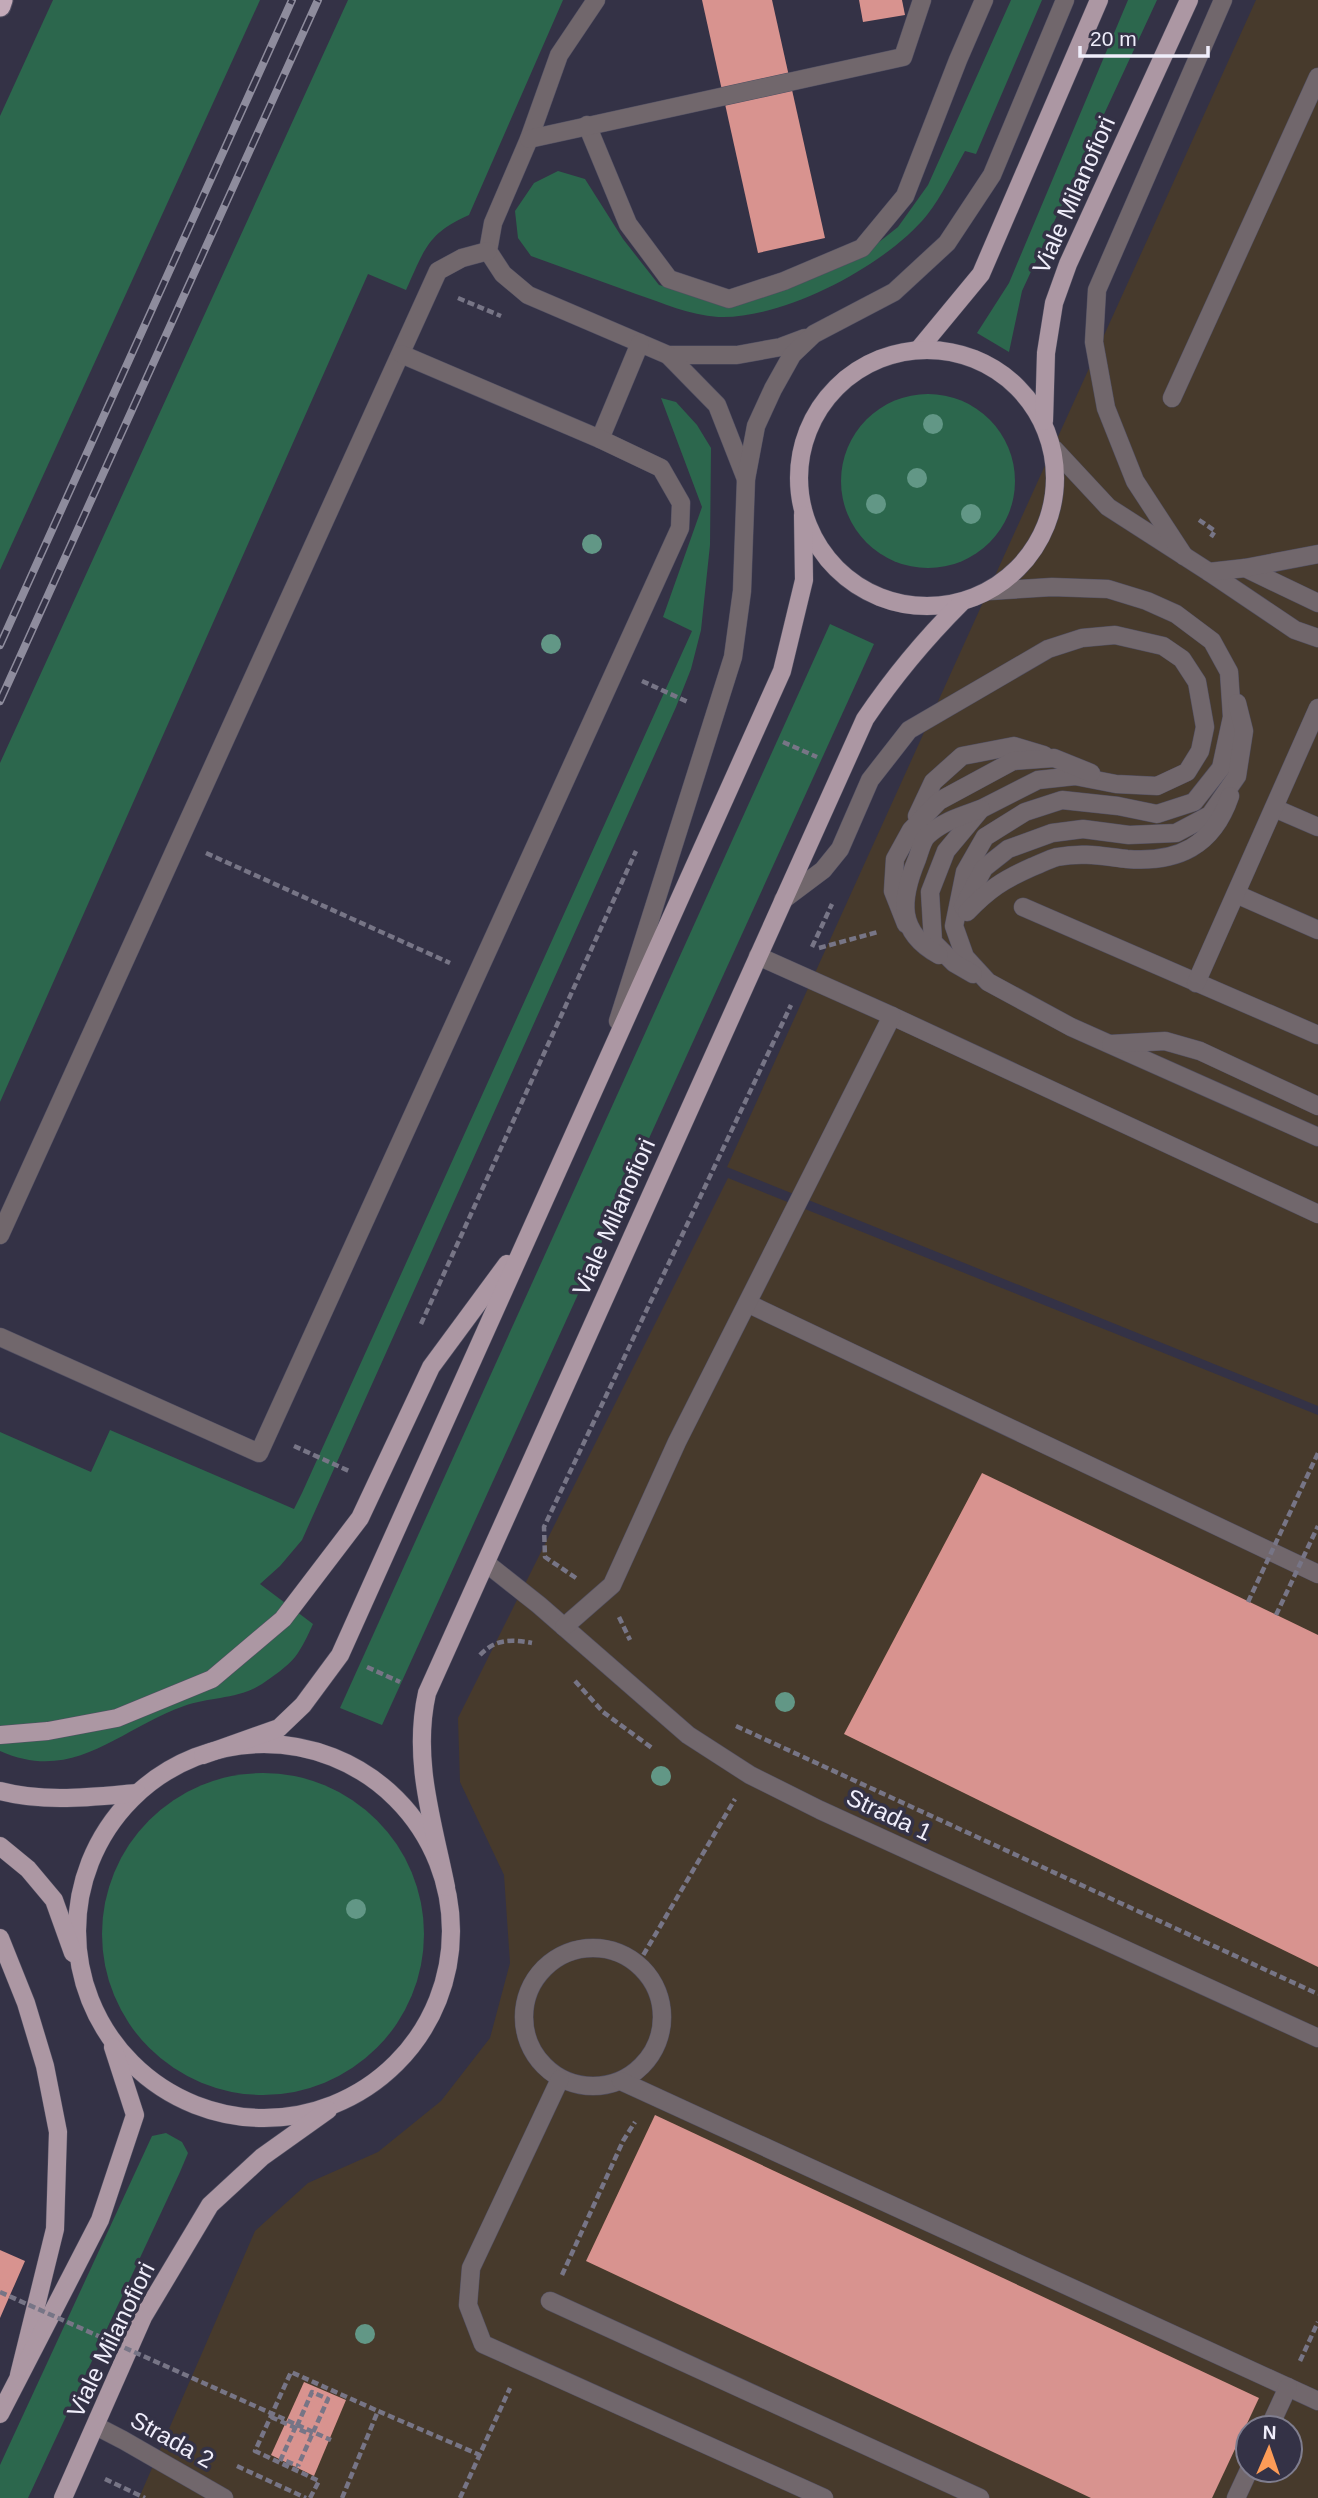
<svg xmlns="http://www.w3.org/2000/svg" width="1318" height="2498" font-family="Helvetica,sans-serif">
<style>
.commercial{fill:#473a2c;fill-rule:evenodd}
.green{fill:#2c674d}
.building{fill:#d8938f}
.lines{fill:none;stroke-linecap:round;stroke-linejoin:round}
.minor-casing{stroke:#525063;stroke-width:19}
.major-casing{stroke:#525063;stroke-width:19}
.highway-casing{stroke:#525063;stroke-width:23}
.path{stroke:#777586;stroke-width:4.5;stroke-dasharray:7 3.5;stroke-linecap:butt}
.minor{stroke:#71676c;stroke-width:18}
.major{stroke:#ac97a3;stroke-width:18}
.highway{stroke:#c3aab8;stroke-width:21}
.rail-casing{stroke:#8e8c9d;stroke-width:8}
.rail{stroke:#343246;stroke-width:5;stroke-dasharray:16;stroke-linecap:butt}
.path-bridge{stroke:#777586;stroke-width:4.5;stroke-dasharray:7 3.5;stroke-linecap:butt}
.tree{fill:#629786}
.labels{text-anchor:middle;stroke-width:7;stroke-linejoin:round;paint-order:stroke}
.street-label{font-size:24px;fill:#f0eefb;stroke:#343246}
</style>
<rect width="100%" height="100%" fill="#343246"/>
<g class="commercial">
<path d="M1256 0H1318V1406L727 1167Z"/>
<path d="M728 1178 1318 1415V2498H139L255 2231 308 2183 378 2152 441 2101 490 2038 510 1963 504 1875 460 1782 458 1718ZM1248 2428H1290V2470H1248Z"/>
</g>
<g class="green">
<path d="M53 0H260L0 570V116Z"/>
<path d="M348 0H563L469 215C427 233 424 251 406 290L368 274 0 1102V763Z"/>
<path d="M1011 0H1042L976 154 965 151C953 172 942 196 927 215 887 265 783 320 718 317 689 315 663 303 636 294 601 281 566 269 531 256L518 238 515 211 534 183 558 171 585 179 623 239 659 285 731 303 869 250 898 227 928 185Z"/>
<path d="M1128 0H1157L1022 291 1009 352 977 333 1009 283Z"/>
<circle cx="928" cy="481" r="87"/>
<path d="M661 398 676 402 697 425 711 448 710 545 701 630 691 669 676 707 302 1540 280 1566 260 1584 313 1624C308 1635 302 1648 295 1657 287 1667 272 1677 262 1684 239 1699 209 1697 184 1706 119 1729 74 1784 0 1751V1432L91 1472 110 1430 294 1509 302 1493 692 631 663 617 702 507Z"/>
<path d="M830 624 874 644 382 1725 340 1708Z"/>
<circle cx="263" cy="1934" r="161"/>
<path d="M166 2133 182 2142 188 2153 180 2172 28 2498H0V2465L152 2136Z"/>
</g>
<g class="building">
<path d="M702 0H772L825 238 758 253Z"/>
<path d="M859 0H902L905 15 863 22Z"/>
<path d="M982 1473 1318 1635V1967L844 1734Z"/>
<path d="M655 2115 1259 2398 1212 2498H1091L586 2261Z"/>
<path d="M0 2250 25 2261 0 2318Z"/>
<path d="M304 2382 346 2400 314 2476 271 2455Z"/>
</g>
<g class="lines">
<g class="minor-casing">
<g id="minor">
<path d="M596 0 559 55 529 139 493 223 488 251 503 274 528 295 668 355H737L781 347 805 338"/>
<path d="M587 125 628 224 669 279 729 299 784 281 862 248 905 196 958 60 984 0"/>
<path d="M529 139 903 57 922 0"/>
<path d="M668 355 717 405 746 479"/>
<path d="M1172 398 1318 77"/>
<path d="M600 439 640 343"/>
<path d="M1054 449 1108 507 1209 572 1295 630 1318 638"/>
<path d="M1184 556 1135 481 1106 408 1094 342 1097 290 1223 0"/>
<path d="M1245 568 1318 603"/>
<path d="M1209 572 1245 568 1318 554"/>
<path d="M989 591 1052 587 1108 589 1147 601 1176 614 1212 641 1229 672 1232 717 1221 768 1194 802 1157 814 1118 806 1062 800 1025 812 985 837 965 872 954 926 965 957 988 982 1071 1027 1318 1137"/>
<path d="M1274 808 1318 827"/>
<path d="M917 816 933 782 962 756 1014 746 1044 755"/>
<path d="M1236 894 1318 930"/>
<path d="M783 900 823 870 840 849 870 780 909 730 1048 649 1082 638 1115 635 1163 646 1182 659 1197 682 1205 727 1200 751 1187 772 1157 786 1116 784 1075 776 1038 780 981 809 946 851 930 892 933 942 954 963 973 974"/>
<path d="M963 907 984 868 1008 849 1052 833 1083 829 1129 835 1176 833 1210 815 1237 776 1244 731 1237 703"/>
<path d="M1023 907 1318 1035"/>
<path d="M967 912C989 889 1003 880 1032 867 1040 864 1049 859 1057 857 1083 852 1101 856 1127 859 1178 863 1213 846 1230 796"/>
<path d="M906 924 893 891 895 859 911 830 939 801 1013 761 1054 758 1091 773"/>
<path d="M939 955C897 932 900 900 917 859 920 851 922 840 928 835 943 821 962 816 981 809"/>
<path d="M1196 983 1318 708"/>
<path d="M892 1016 1318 1214"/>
<path d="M618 1021 733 657 742 591 746 479 756 426 773 389 792 355 814 334 894 292 947 243 992 175 1065 0"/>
<path d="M1111 1044 1165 1041 1200 1051 1318 1106"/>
<path d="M0 1235 438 271 462 258 488 251"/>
<path d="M749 1304 1318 1574"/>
<path d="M0 1337 259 1453 680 528 681 503 661 468 600 439 401 354"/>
<path d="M486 1563 539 1605 688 1735 750 1775 820 1810 1318 2038"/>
<path d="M564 1627 612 1585 677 1442 892 1016 758 956"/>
<circle cx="593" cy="2017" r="69"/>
<path d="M560 2079 471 2268 468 2305 483 2344 824 2498"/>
<path d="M621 2081 1318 2401"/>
<path d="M550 2301 980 2498"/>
<path d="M96 2426 123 2440 224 2498"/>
<path d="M1269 2428 1288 2387"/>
<path d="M1236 2498 1249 2470"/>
</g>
</g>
<g class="major-casing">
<g id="major">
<path d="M919 349 981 274 1099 0"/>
<circle cx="927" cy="478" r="128"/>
<path d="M1044 421 1046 353 1054 303 1068 264 1189 0"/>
<path d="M0 1735 48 1731 117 1718 212 1679 283 1619 360 1518 431 1367 507 1264"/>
<circle cx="264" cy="1931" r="187"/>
<path d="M203 1755 279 1728 303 1705 340 1655 782 671 804 580 803 515"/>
<path d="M0 1791C45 1803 91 1797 137 1793"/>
<path d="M0 1846 28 1869 54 1900 73 1953"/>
<path d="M446 1887C433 1822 412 1760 427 1693L865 719C894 676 925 639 961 603"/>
<path d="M0 1938 26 2003 45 2066 58 2132 55 2229 19 2375"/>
<path d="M0 2414 100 2220 135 2115 113 2047"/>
<path d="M63 2498 143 2317 210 2205 262 2157 328 2110"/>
</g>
</g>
<g class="highway-casing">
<path id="highway" d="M0 6 2 0"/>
</g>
<g class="path">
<path d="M458 298 501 316"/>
<path d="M1199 520 1215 531 1211 537"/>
<path d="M642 681 688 702"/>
<path d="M783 742 817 757"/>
<path d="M206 853 450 963"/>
<path d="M812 947 832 904"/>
<path d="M819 948 878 932"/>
<path d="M421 1324 636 851"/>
<path d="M294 1446 349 1471"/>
<path d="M576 1578 545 1557 544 1527 791 1005"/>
<path d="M619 1617 630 1640"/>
<path d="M480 1655C495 1639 511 1639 532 1643"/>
<path d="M367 1667 400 1682"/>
<path d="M575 1681 603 1712 652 1748"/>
<path d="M736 1726 1318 1994"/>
<path d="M638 1964 735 1799"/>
<path d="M562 2275 623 2141 635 2122"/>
<path d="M1300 2361 1318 2322"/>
<path d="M271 2417 312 2435"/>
<path d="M297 2426 312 2392 328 2399 298 2466"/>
<path d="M237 2466 306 2498"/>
<path d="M105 2479 145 2498"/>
<path d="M310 2498 319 2481 255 2451 291 2372 378 2411"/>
<path d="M342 2498 378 2411 480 2455"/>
<path d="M460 2498 510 2388"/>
</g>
<use href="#minor" class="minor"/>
<use href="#major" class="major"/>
<use href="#highway" class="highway"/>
<g class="rail-casing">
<g id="rail">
<path d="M0 645 292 0"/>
<path d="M0 701 318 0"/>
</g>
</g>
<use href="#rail" class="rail"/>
<g class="path-bridge">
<path d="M1248 1602 1318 1453"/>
<path d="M1276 1615 1318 1526"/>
<path d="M0 2292 331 2440"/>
<path d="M296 2426 281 2459 298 2466"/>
</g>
</g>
<g class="tree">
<circle cx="933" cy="424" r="10"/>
<circle cx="917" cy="478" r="10"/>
<circle cx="876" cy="504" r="10"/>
<circle cx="971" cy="514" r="10"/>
<circle cx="592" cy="544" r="10"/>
<circle cx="551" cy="644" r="10"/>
<circle cx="785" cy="1702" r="10"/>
<circle cx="661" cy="1776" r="10"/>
<circle cx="356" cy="1909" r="10"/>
<circle cx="365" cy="2334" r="10"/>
</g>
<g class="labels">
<g class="street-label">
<text transform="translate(1074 195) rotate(-66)" y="8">Viale Milanofiori</text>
<text transform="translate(614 1217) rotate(-66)" y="8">Viale Milanofiori</text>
<text transform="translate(889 1815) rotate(25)" y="8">Strada 1</text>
<text transform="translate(111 2340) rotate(-64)" y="8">Viale Milanofiori</text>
<text transform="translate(172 2440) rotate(29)" y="8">Strada 2</text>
</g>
</g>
<g transform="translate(1269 2449) rotate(2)"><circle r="33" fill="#343246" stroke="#7f7d8e" stroke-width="2"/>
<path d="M0-5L12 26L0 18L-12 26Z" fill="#fd9c57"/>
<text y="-10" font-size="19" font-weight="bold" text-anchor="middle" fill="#f0eefb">N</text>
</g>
<path d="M1080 46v10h128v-10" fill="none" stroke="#f0eefb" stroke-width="3.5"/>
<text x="1090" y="46" font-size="21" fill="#f0eefb" stroke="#343246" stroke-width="5" paint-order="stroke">20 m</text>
</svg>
